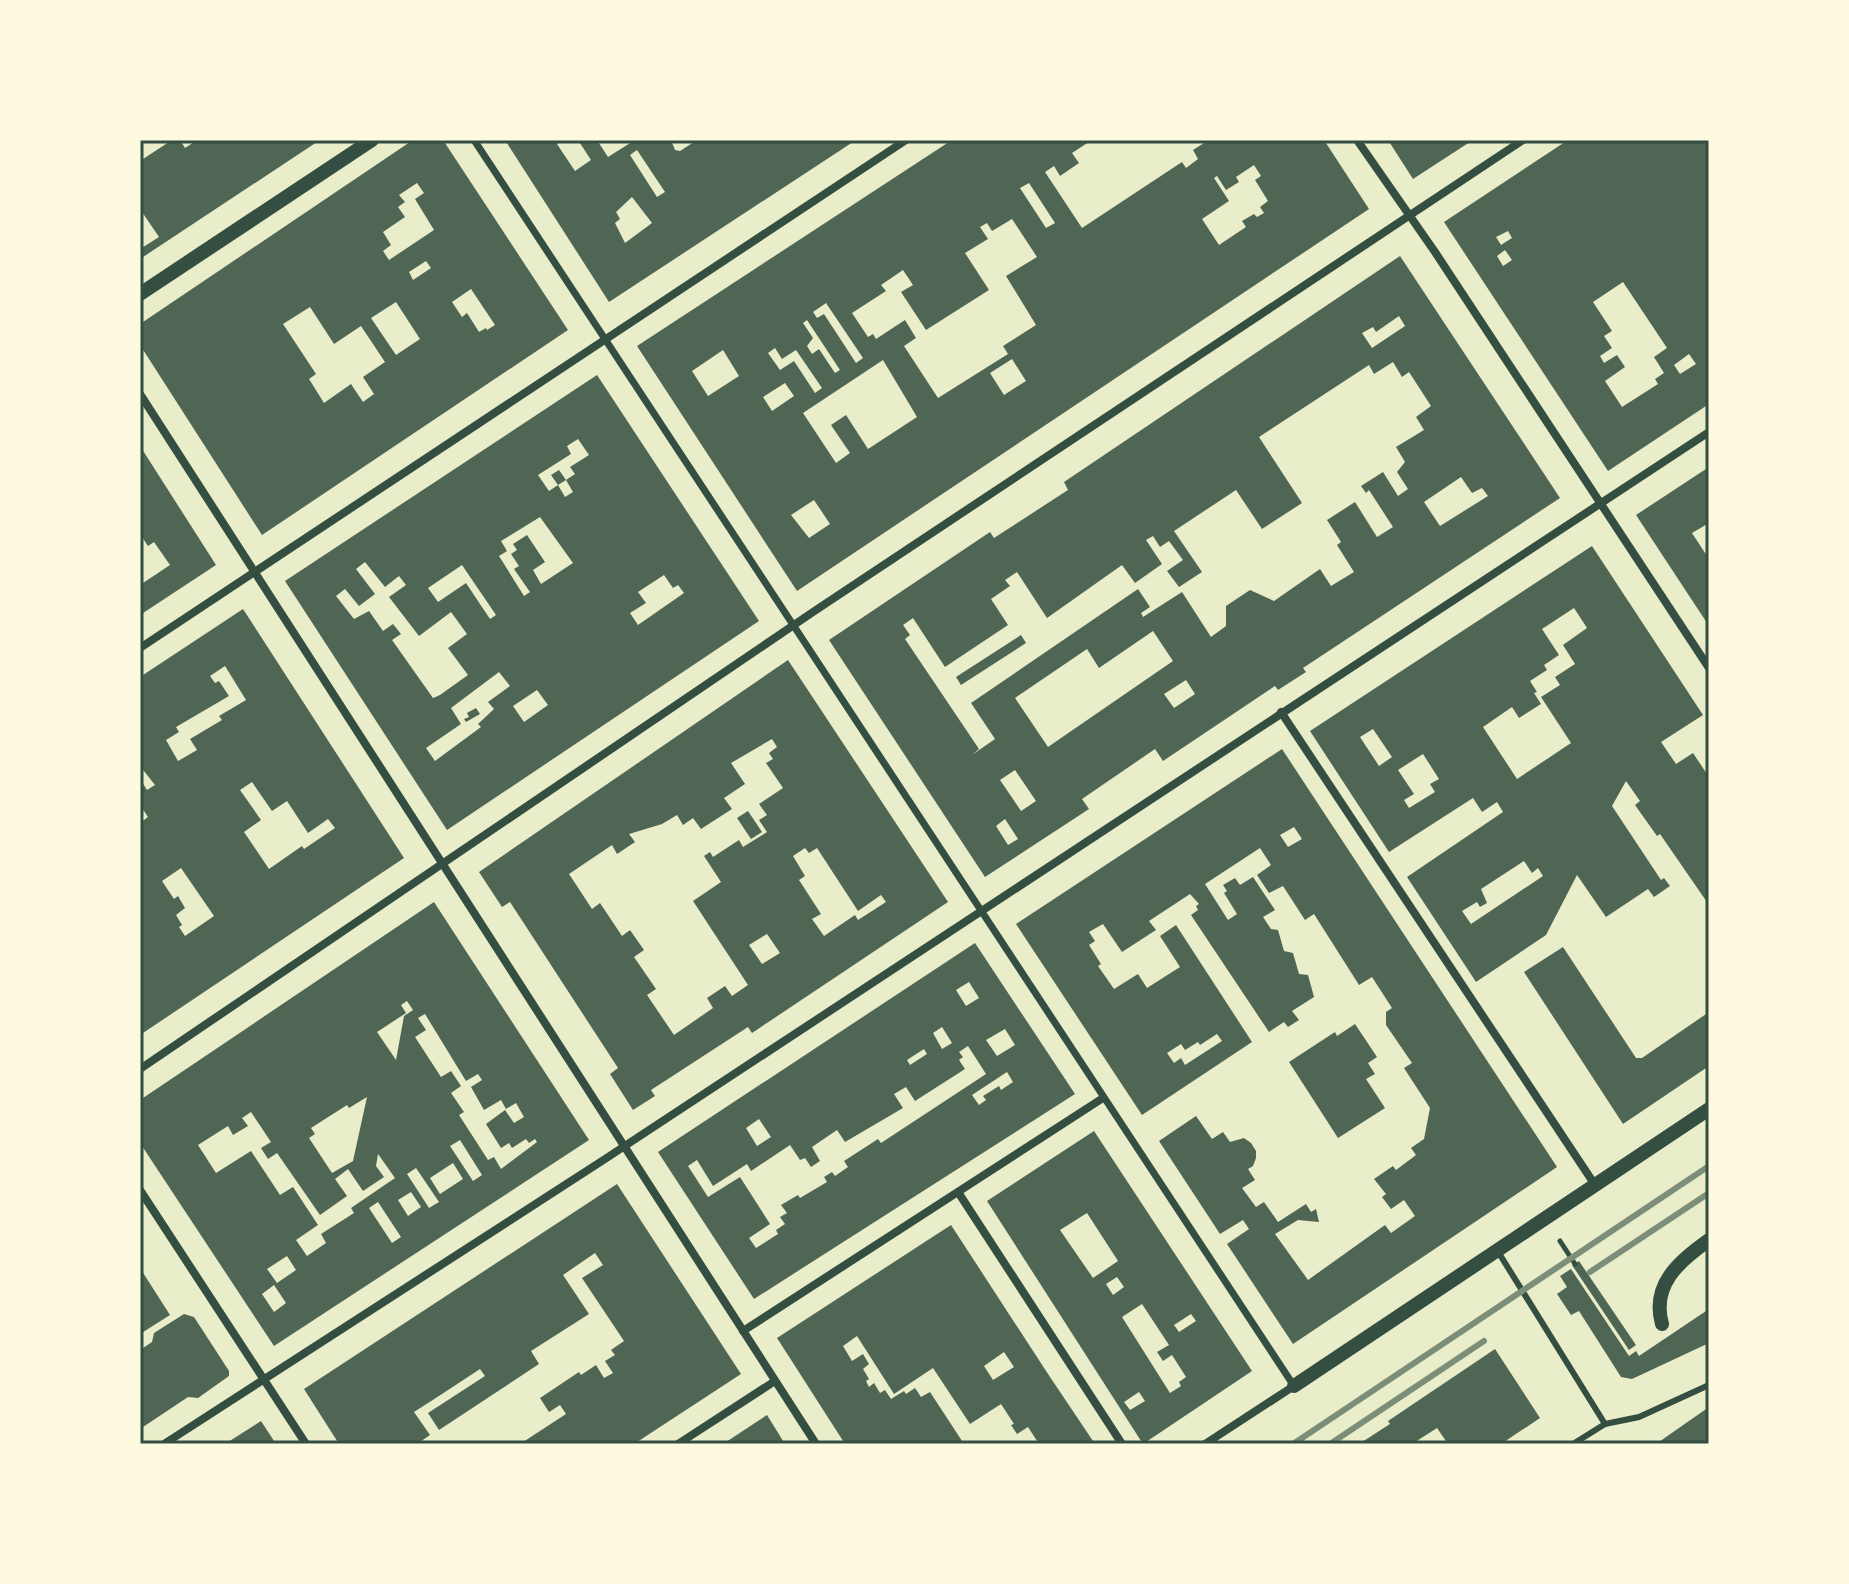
<svg xmlns="http://www.w3.org/2000/svg" width="1849" height="1584" font-family="'Libre Baskerville',serif">
<style>
.building{fill:#4f6655;fill-rule:evenodd}
.lines{fill:none;stroke-linecap:round;stroke-linejoin:round}
.path{stroke:#344e41;stroke-width:5}
.service{stroke:#344e41;stroke-width:6}
.pedestrian{stroke:#344e41;stroke-width:7}
.minor{stroke:#344e41;stroke-width:8}
.tertiary{stroke:#344e41;stroke-width:14}
.rail{stroke:#7c8e77;stroke-width:6}
.neatline{fill:none;stroke:#344e41;stroke-width:3}
</style>
<rect width="100%" height="100%" fill="#e9edc9"/>
<g class="building">
<path d="M172 140H180L185 148 197 140H320L140 259V249L159 237 140 209V161Z"/>
<path d="M413 140H443L568 330 262 535 140 345V324ZM417 183 424 193 415 199 434 230 389 260 383 251 391 245 383 232 405 217 398 207 405 202 399 195ZM426 261 431 268 413 280 409 272ZM471 289 495 325 487 330 486 328 479 332 467 313 462 317 452 302ZM396 302 420 339 396 355 371 318ZM310 307 334 344 361 326 385 362 363 377 374 394 363 402 351 384 324 403 309 379 316 374 283 324Z"/>
<path d="M505 140H563L557 144 575 171 591 160 578 140H597L608 157 635 140H671L675 150 680 151 697 140H856L609 302ZM637 150 665 192 657 197 630 155ZM632 197 652 223 625 243 615 223 620 219 616 212Z"/>
<path d="M952 140H1092L1072 153 1079 163 1060 176 1054 166 1045 172 1082 228 1182 162 1186 168 1198 159 1193 150 1204 143 1203 140H1324L1369 209 797 591 637 346ZM1254 165 1261 176 1255 180 1268 201 1260 207 1264 213 1257 217 1254 214 1242 221 1246 227 1219 245 1202 219 1229 201 1214 178 1217 176 1226 190 1239 182 1236 177ZM1029 183 1055 223 1046 228 1020 188ZM1012 219 1037 257 1006 276 1036 325 1003 346 1008 354 938 398 904 346 916 338 905 320 876 339 873 334 868 337 852 313 886 291 881 285 903 270 913 285 901 292 926 330 989 290 965 253 988 239 980 227 987 223 992 231ZM826 303 863 358 856 363 824 314 817 318 813 312ZM807 320 840 370 835 373 819 349 812 354 807 346 813 338 803 323ZM775 348 782 359 796 350 822 388 815 393 794 361 780 370 768 353ZM723 350 739 376 708 396 692 371ZM1012 359 1026 381 1004 395 990 373ZM883 360 917 417 868 449 846 415 831 425 850 453 836 463 803 413ZM785 383 794 396 772 411 763 397ZM814 500 830 524 809 538 791 515Z"/>
<path d="M1388 140H1473L1413 179Z"/>
<path d="M1568 140H1709V404L1608 471 1444 222ZM1508 231 1512 238 1501 245 1496 237ZM1505 250 1512 260 1503 266 1497 256ZM1623 282 1667 348 1654 357 1664 373 1655 379 1658 384 1622 407 1605 381 1625 367 1617 355 1604 363 1600 356 1612 348 1604 336 1612 331 1593 302ZM1689 354 1696 364 1680 374 1674 365Z"/>
<path d="M1400 256 1560 498 1303 668 1306 672 1278 690 1275 686 1163 761 1155 749 1082 799 1089 809 985 877 829 640 990 532 994 538 1068 490 1064 482ZM1399 316 1405 326 1372 348 1362 333 1373 327 1376 332ZM1393 362 1402 377 1409 372 1431 406 1416 417 1424 430 1396 447 1405 462 1397 472 1408 489 1398 496 1383 472 1361 486 1366 493 1369 490 1393 527 1377 537 1355 502 1327 520 1341 542 1337 545 1354 572 1331 586 1320 569 1274 601 1250 590 1226 606V626L1211 637 1182 592 1143 617 1141 613 1150 607 1138 589 971 703 995 739 972 755 979 749 905 639 910 635 903 625 913 618 945 667 1008 625 991 599 1010 586 1005 580 1017 572 1047 618 1122 565 1135 583 1162 564 1146 540 1153 536 1160 547 1169 541 1183 560 1167 571 1179 587 1202 572 1174 531 1236 490 1262 529 1302 503 1259 437 1369 365 1374 374ZM1461 477 1472 493 1482 488 1488 496 1440 526 1424 502ZM1153 631 1173 661 1048 747 1015 698 1087 649 1099 668ZM1186 680 1195 694 1174 708 1164 694ZM1015 770 1036 801 1021 811 1000 780ZM1005 819 1018 839 1008 845 996 826Z"/>
<path d="M597 375 759 621 447 830 285 581ZM578 439 589 455 570 467 575 474 566 480 559 470 551 475 558 485 566 480 573 492 565 497 558 485 549 491 538 475 571 454 567 446ZM540 517 573 563 541 584 533 570 545 562 527 535 513 544 517 550 511 554 519 566 514 569 530 592 524 596 499 556 507 551 501 541ZM365 562 385 587 399 576 406 585 389 597 419 636 451 612 467 634 448 648 468 675 440 695 433 698 392 640 401 634 393 624 383 631 369 611 354 619 336 596 345 589 359 606 375 594 356 569ZM462 565 496 615 490 619 466 583 438 602 428 588ZM664 575 673 588 678 585 684 593 638 625 630 613 646 603 638 592ZM499 672 510 686 488 702 494 709 478 724 481 727 435 761 426 748 461 724 451 708ZM537 690 548 705 524 722 513 706Z"/>
<path d="M140 446 216 565 140 615V585L170 565 154 542 148 546 140 534Z"/>
<path d="M1709 467V523L1692 533 1709 559V626L1636 515Z"/>
<path d="M1592 546 1703 715 1661 742 1676 764 1693 753 1709 777V905L1660 834 1657 836 1635 805 1640 801 1626 781 1612 806 1661 880 1664 878 1670 886 1654 897 1648 889 1606 917 1577 875 1546 935 1476 982 1407 877 1503 812 1497 802 1482 812 1473 798 1389 852 1310 731ZM1574 608 1587 628 1563 645 1575 664 1555 677 1560 685 1541 697 1571 743 1517 779 1483 727 1512 707 1519 718 1541 704 1534 693 1537 692 1530 681 1547 670 1544 665 1559 655 1542 629ZM1373 729 1392 757 1379 766 1360 737ZM1423 754 1439 779 1430 784 1435 792 1409 808 1404 800 1414 794 1398 770ZM1524 861 1532 873 1538 868 1543 876 1471 924 1462 911 1477 902 1480 907 1487 903 1481 889Z"/>
<path d="M243 609 404 858 140 1035V823L148 817 140 805V779L147 790 155 785 140 766V677ZM225 666 246 700 219 716 222 720 190 739 197 750 178 761 166 740 179 732 176 727 229 696 219 681 215 683 210 676ZM252 782 272 811 287 801 308 833 328 819 335 828 304 849 302 846 269 869 244 832 261 820 240 790ZM181 868 214 916 185 936 179 927 182 925 176 915 185 908 178 896 174 899 162 881Z"/>
<path d="M1021 635 1026 643 961 685 956 677Z"/>
<path d="M788 660 948 902 752 1033 748 1027 651 1090 655 1096 633 1110 610 1074 618 1068 510 902 502 907 479 872ZM772 739 777 747 769 753 773 759 766 763 783 788 759 804 767 815 759 820 767 832 743 847 739 840 713 857 710 852 704 856 721 882 693 901 748 985 732 996 725 986 707 998 713 1008 674 1035 647 995 656 989 634 957 644 950 630 930 622 936 600 903 592 909 569 874 612 845 617 854 635 842 629 834 662 824 677 815 683 825 693 818 701 829 732 809 724 798 745 784 731 763ZM805 848 809 853 817 848 858 911 881 895 886 902 858 920 855 915 824 936 812 919 821 914 799 880 805 876 793 856ZM767 934 780 953 762 964 749 945Z"/>
<path d="M476 708 480 714 466 722 464 719 469 717 467 713Z"/>
<path d="M1282 749 1557 1167 1293 1344 1227 1244 1249 1229 1243 1220 1220 1234 1159 1141 1196 1116 1212 1139 1223 1132 1230 1142 1244 1138 1251 1143 1256 1151V1158L1253 1166 1248 1169 1255 1180 1242 1188 1256 1207 1264 1202 1278 1222 1306 1204 1311 1212 1316 1209 1319 1222 1298 1220 1275 1234 1308 1280 1385 1225 1391 1233 1415 1216 1404 1200 1391 1209 1382 1197 1386 1194 1374 1179 1393 1166 1396 1170 1416 1155 1411 1148 1424 1139 1430 1108 1404 1068 1412 1063 1386 1025V1012L1392 1008 1372 977 1359 985 1314 914 1305 920 1283 886 1269 893 1257 875 1271 865 1260 848 1205 884 1228 920 1237 914 1224 893 1227 891 1223 885 1235 878 1240 885 1253 877 1275 910 1263 917 1271 929 1278 930 1284 951 1293 953 1299 974 1308 975 1314 997 1292 1011 1299 1020 1288 1027 1284 1022 1269 1032 1191 915 1198 910 1196 906 1199 904 1190 894 1149 921 1156 930 1122 952 1103 924 1089 932 1095 941 1089 945 1101 964 1098 966 1114 989 1138 974 1147 988 1180 967 1160 936 1176 925 1252 1042 1142 1115 1016 924ZM1294 827 1302 839 1288 847 1280 835ZM1217 1034 1222 1041 1185 1065 1181 1058 1174 1063 1167 1053 1181 1044 1185 1050 1198 1042 1200 1045Z"/>
<path d="M748 811 762 832 751 839 737 818Z"/>
<path d="M434 902 589 1140 274 1346 140 1143V1100ZM407 1001 413 1010 404 1016 396 1060 377 1032 406 1013 401 1005ZM425 1014 466 1081 478 1074 482 1080 471 1087 484 1110 501 1100 506 1109 516 1103 524 1117 514 1123 505 1110 486 1124 501 1148 509 1143 512 1148 526 1139 529 1143 535 1139 537 1142 501 1169 494 1157 488 1160 459 1115 464 1112 451 1093 461 1086 451 1071 441 1077 415 1037 426 1030 418 1018ZM367 1097 353 1161 332 1173 309 1138 315 1134 311 1128 347 1105 349 1108ZM251 1112 271 1142 261 1148 268 1159 277 1153 320 1215 347 1196 335 1179 348 1169 363 1191 384 1177 376 1166 378 1154 395 1178 351 1208 354 1213 321 1234 326 1243 307 1256 296 1240 318 1225 293 1187 280 1195 251 1151 216 1173 198 1145 228 1126 233 1135 248 1126 242 1118ZM460 1140 482 1175 473 1181 450 1146ZM453 1163 463 1179 440 1194 430 1178ZM416 1168 439 1202 429 1208 407 1174ZM411 1192 421 1207 408 1216 398 1200ZM378 1202 401 1237 392 1243 369 1208ZM287 1256 296 1270 277 1283 267 1269ZM274 1285 286 1303 274 1312 262 1294Z"/>
<path d="M975 943 1075 1094 754 1299 658 1152ZM969 982 979 998 966 1006 956 990ZM942 1027 952 1043 942 1049 933 1033ZM1005 1029 1015 1045 997 1056 986 1040ZM968 1046 986 1074 881 1143 878 1139 844 1161 848 1167 835 1176 832 1172 824 1177 827 1182 800 1198 798 1195 781 1205 787 1213 780 1217 785 1224 776 1230 778 1234 756 1248 749 1238 770 1224 740 1177 708 1197 688 1166 697 1160 713 1186 747 1164 751 1171 790 1145 800 1160 805 1158 811 1167 820 1161 812 1147 837 1130 845 1142 903 1108 894 1094 906 1087 915 1101 965 1069 959 1060 963 1057 959 1052ZM924 1049 927 1054 910 1065 907 1060ZM1007 1072 1013 1082 1001 1090 999 1086 983 1096 986 1100 979 1105 972 1095ZM759 1119 771 1137 757 1146 746 1128Z"/>
<path d="M1563 947 1636 1058H1642L1709 1012V1066L1623 1124 1524 972Z"/>
<path d="M1355 1024 1377 1057 1368 1063 1375 1074 1366 1079 1385 1108 1338 1138 1289 1062 1335 1032 1337 1036Z"/>
<path d="M1094 1131 1252 1371 1143 1444 987 1201ZM1087 1213 1118 1261 1093 1278 1060 1230ZM1117 1277 1124 1287 1113 1295 1106 1284ZM1142 1304 1169 1345 1157 1352 1163 1361 1172 1355 1186 1377 1179 1382 1181 1386 1170 1393 1122 1317ZM1191 1314 1196 1321 1179 1332 1174 1325ZM1139 1392 1145 1401 1130 1410 1124 1402Z"/>
<path d="M617 1184 741 1374 634 1444H520L566 1414 560 1405 549 1412 540 1398 579 1372 581 1375 596 1365 604 1378 613 1373 605 1361 615 1355 611 1350 624 1341 582 1278 603 1265 595 1253 563 1275 589 1314 531 1351 539 1364 439 1430 428 1413 485 1376 480 1369 442 1394 414 1412 430 1435 417 1444H339L304 1389Z"/>
<path d="M951 1225 1048 1374 1095 1444H1039L1028 1427 1017 1434 1011 1425 1014 1424 1001 1404 970 1424 933 1368 894 1394 857 1336 843 1346 852 1361 863 1354 869 1364 863 1369 869 1379 866 1381 869 1387 874 1383 880 1393 885 1390 891 1399 904 1391 906 1394 915 1388 921 1397 930 1392 964 1444H845L777 1338ZM1004 1352 1014 1367 993 1380 984 1366Z"/>
<path d="M1579 1261 1636 1345 1629 1350 1572 1265Z"/>
<path d="M140 1268 170 1315 140 1334Z"/>
<path d="M1571 1269 1629 1356 1636 1351 1639 1356 1709 1309V1343L1632 1379 1621 1377 1579 1311 1571 1315 1557 1294 1567 1287 1560 1276Z"/>
<path d="M184 1314 194 1317 229 1371V1376L198 1398 188 1397 140 1429V1350L152 1342 154 1333Z"/>
<path d="M1495 1349 1540 1418 1501 1444H1448L1437 1428 1412 1444H1359L1390 1424 1388 1421Z"/>
<path d="M1709 1407V1444H1656Z"/>
<path d="M767 1415 785 1444H723Z"/>
<path d="M261 1421 276 1444H225Z"/>
</g>
<g class="lines">
<path class="path" d="M1560 1241 1575 1264"/>
<g class="service">
<path d="M1497 1250 1605 1424"/>
<path d="M1573 1444 1605 1424 1639 1417 1709 1385"/>
</g>
<path class="pedestrian" d="M474 140 1294 1386"/>
<g class="minor">
<path d="M1357 140 1435 252 1709 668"/>
<path d="M140 394 816 1444"/>
<path d="M140 648 906 140"/>
<path d="M1281 712 1595 1185"/>
<path d="M140 1069 813 612 1523 140"/>
<path d="M140 1190 306 1444"/>
<path d="M958 1192 1122 1444"/>
<path d="M743 1331 1103 1098"/>
<path d="M164 1444 605 1159 1709 432"/>
<path d="M678 1444 775 1381"/>
<path d="M1205 1444 1294 1386"/>
</g>
<g class="tertiary">
<path d="M140 294 372 140"/>
<path d="M1662 1324C1651 1285 1679 1261 1709 1240"/>
<path d="M1294 1386 1709 1109"/>
</g>
<g class="rail">
<path d="M1590 1272 1709 1193"/>
<path d="M1293 1444 1709 1166"/>
<path d="M1330 1444 1484 1341"/>
</g>
</g>
<rect width="1849" height="1584" fill="none" stroke="#fefae0" stroke-width="284"/>
<rect x="142" y="142" width="1565" height="1300" class="neatline"/>
</svg>
